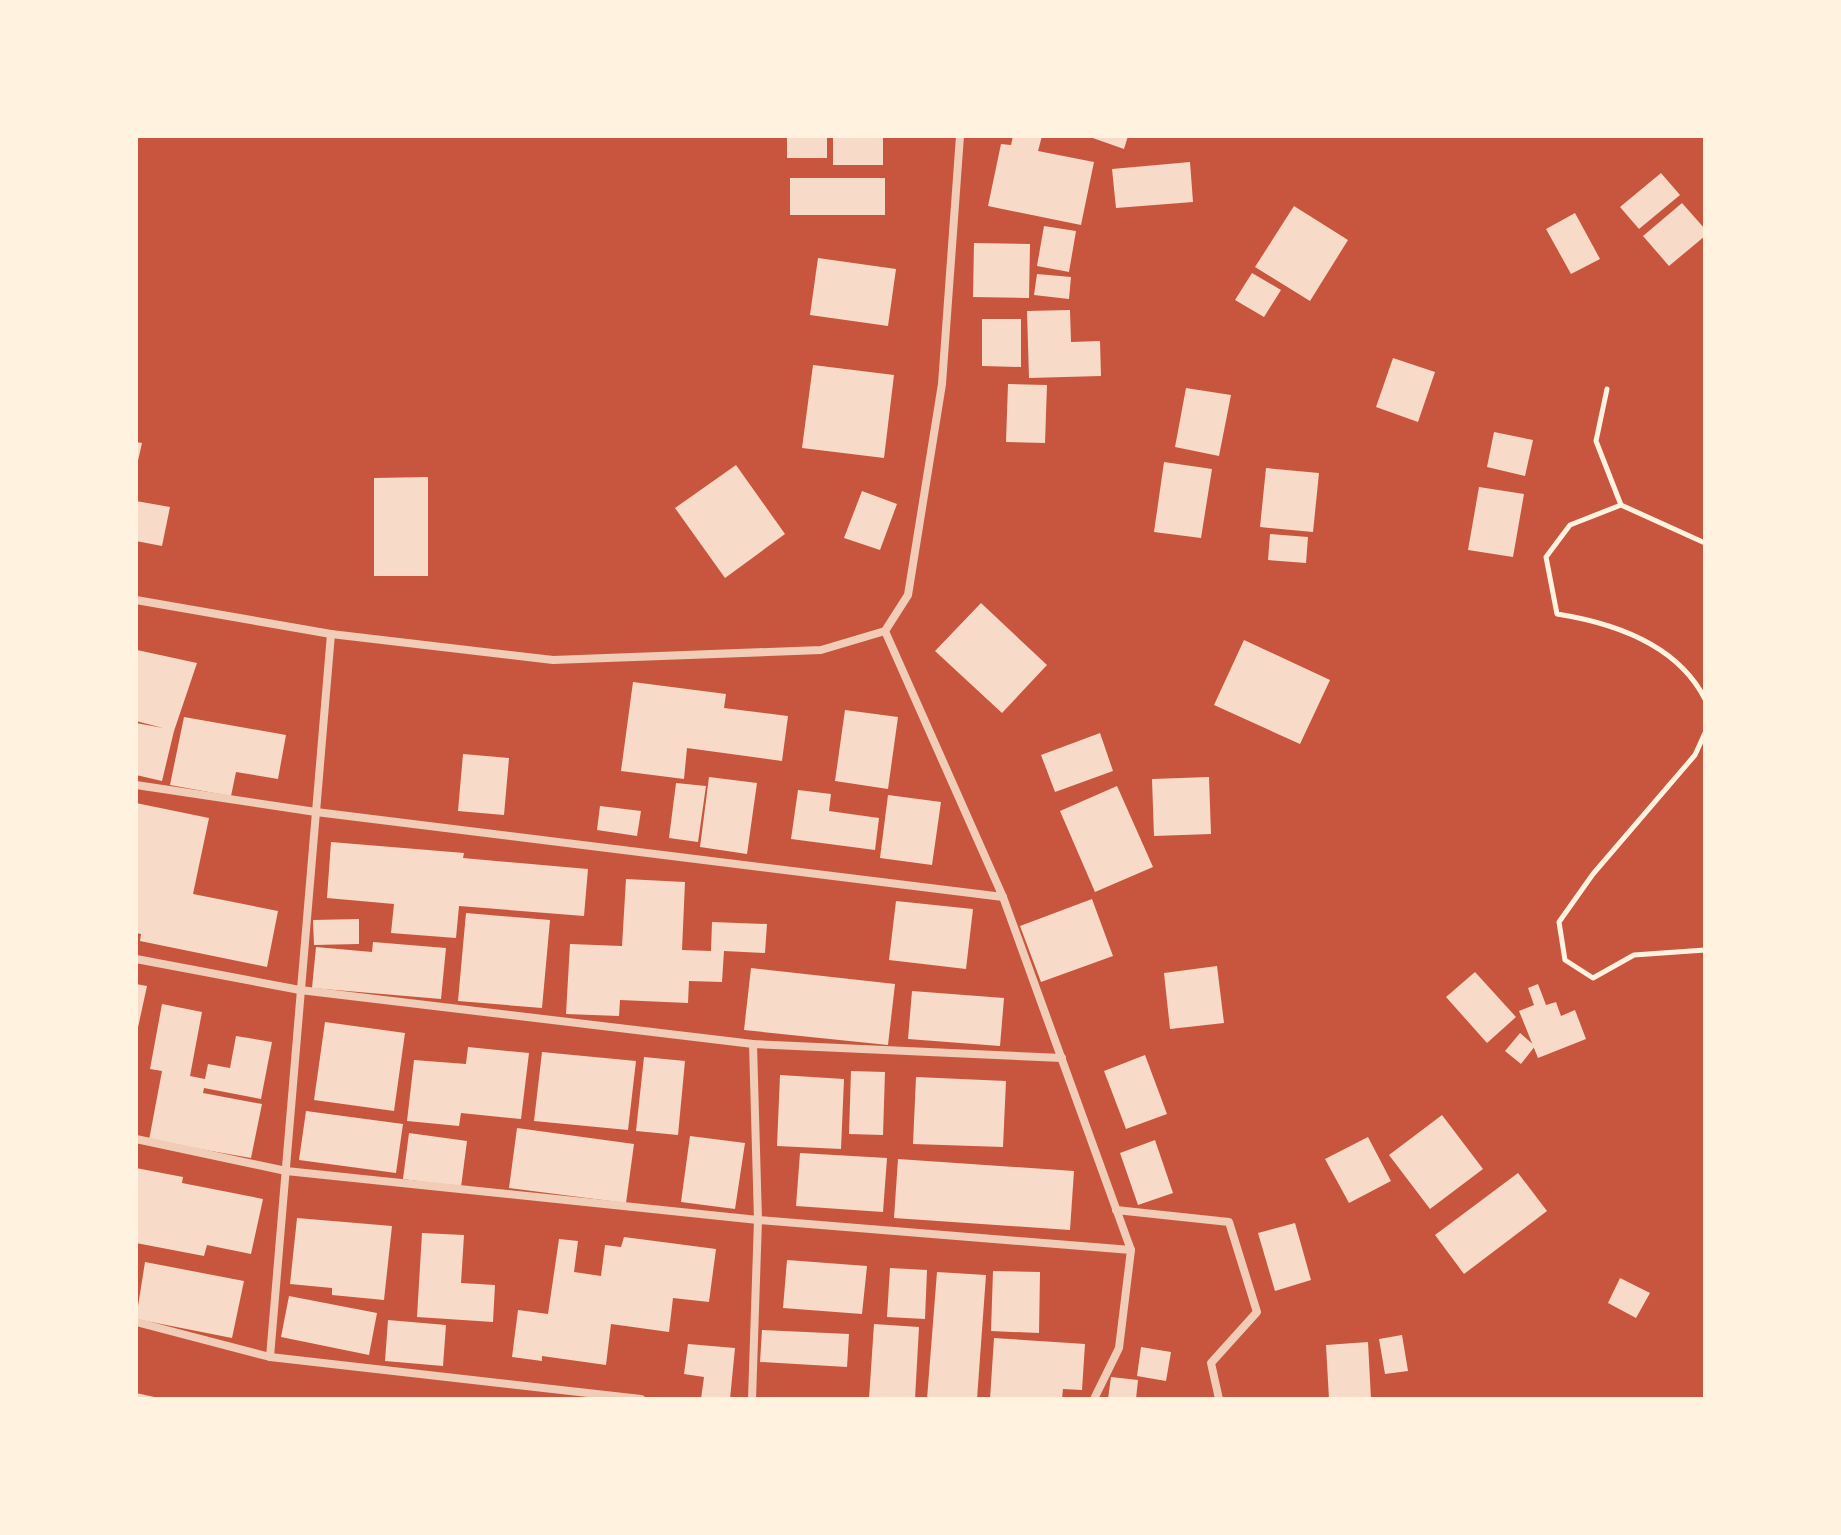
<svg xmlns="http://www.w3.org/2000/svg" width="1841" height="1535" font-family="Rubik,sans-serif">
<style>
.building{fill:#f7dbc8}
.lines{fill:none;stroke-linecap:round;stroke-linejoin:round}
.path{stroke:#fff3e0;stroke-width:5}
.minor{stroke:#f1ccb7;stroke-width:8}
</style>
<rect width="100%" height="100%" fill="#c8553d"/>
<g class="building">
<rect x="787" y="136" width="40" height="22"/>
<rect x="833" y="136" width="50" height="29"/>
<path d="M1013 136H1042L1038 151 1094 162 1081 225 988 206 1001 144 1011 145Z"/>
<path d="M1087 136H1128L1124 149Z"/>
<path d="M1190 162 1193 202 1116 208 1112 169Z"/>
<path d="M1661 173 1680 195 1639 229 1620 207Z"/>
<rect x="790" y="178" width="95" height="37"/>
<path d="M1682 203 1705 229V236L1669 266 1643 236Z"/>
<path d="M1294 206 1348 240 1310 301 1255 267Z"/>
<path d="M1575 213 1600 259 1571 274 1546 229Z"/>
<path d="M1044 226 1076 231 1069 272 1037 266Z"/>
<path d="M974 243 1030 244 1029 298 973 297Z"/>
<path d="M818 258 896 269 888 326 810 315Z"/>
<path d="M1252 273 1281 290 1264 317 1235 300Z"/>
<path d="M1037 274 1071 277 1069 299 1034 295Z"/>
<path d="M1070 310 1071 342 1100 341 1101 376 1029 378 1027 311Z"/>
<path d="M982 319H1021V367L982 366Z"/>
<path d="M1393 358 1435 372 1418 422 1376 407Z"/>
<path d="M813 365 894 375 884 458 802 448Z"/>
<path d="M1008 384 1047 385 1045 443 1006 442Z"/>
<path d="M1186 388 1231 395 1219 456 1175 447Z"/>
<path d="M1494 432 1533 440 1525 476 1487 467Z"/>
<path d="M136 442 142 443 137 465H136Z"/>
<path d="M1164 462 1212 469 1201 538 1154 532Z"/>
<path d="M736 465 785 534 725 578 675 508Z"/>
<path d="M1266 468 1319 473 1313 532 1260 527Z"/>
<path d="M428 477V576H374V478Z"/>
<path d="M1479 487 1524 494 1513 557 1468 550Z"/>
<path d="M862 491 897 504 880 550 844 538Z"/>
<path d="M136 501 170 507 162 546 136 541Z"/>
<path d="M1270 534 1308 537 1306 563 1268 560Z"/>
<path d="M981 603 1047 665 1002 713 935 651Z"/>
<path d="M1244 640 1330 680 1300 744 1214 705Z"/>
<path d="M137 650 197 663 174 731 162 781 136 775V723L163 728 136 721Z"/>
<path d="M633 682 726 694 724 708 788 716 782 761 687 748 684 779 621 771Z"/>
<path d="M845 710 898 717 888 789 835 781Z"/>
<path d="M184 717 286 735 278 779 236 772 231 796 170 785Z"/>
<path d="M1100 733 1113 771 1055 792 1041 755Z"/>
<path d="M463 754 509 758 504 815 458 811Z"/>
<path d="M709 777 757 783 747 854 700 847Z"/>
<path d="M1209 777 1211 834 1154 836 1152 779Z"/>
<path d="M676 783 706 786 698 842 669 838Z"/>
<path d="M1117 786 1153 867 1095 892 1060 811Z"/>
<path d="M798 790 831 794 829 811 879 818 875 850 791 839Z"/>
<path d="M888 795 941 802 932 865 880 858Z"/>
<path d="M136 803 209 818 193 894 278 911 267 967 140 941 141 934 136 933Z"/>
<path d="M600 806 641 811 637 836 597 830Z"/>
<path d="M331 842 464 853 463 858 588 869 584 916 459 906 456 938 391 933 394 904 327 898Z"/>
<path d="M626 879 685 882 682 950 711 951 712 922 767 924 765 953 724 951 722 982 689 981 688 1003 620 1000 619 1016 566 1014 570 944 622 946Z"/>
<path d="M1092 899 1113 956 1041 982 1020 926Z"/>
<path d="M896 901 973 909 966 969 889 960Z"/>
<path d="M466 913 550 920 542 1008 458 1001Z"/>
<path d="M359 919V944L314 945 313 920Z"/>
<path d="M373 942 446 948 441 999 312 988 316 947 372 952Z"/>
<path d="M1217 966 1224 1023 1170 1029 1164 973Z"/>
<path d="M751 968 895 984 888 1045 744 1030Z"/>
<path d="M1475 972 1516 1017 1487 1043 1446 997Z"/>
<path d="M136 984 147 986 137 1032H136Z"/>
<path d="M1538 984 1546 1005 1556 1002 1561 1016 1575 1010 1586 1039 1538 1058 1519 1011 1534 1005 1528 988Z"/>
<path d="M912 991 1004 998 1000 1046 908 1039Z"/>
<path d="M162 1004 202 1012 190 1076 205 1079 208 1064 230 1068 236 1036 272 1042 261 1099 204 1088 203 1093 262 1104 251 1158 149 1140 162 1071 150 1069Z"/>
<path d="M325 1022 405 1033 394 1111 314 1100Z"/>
<path d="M1520 1033 1535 1046 1521 1064 1505 1051Z"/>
<path d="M468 1047 529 1053 521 1119 461 1113 459 1126 407 1121 414 1060 466 1064Z"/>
<path d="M542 1052 636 1061 628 1130 534 1121Z"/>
<path d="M1145 1055 1167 1114 1126 1129 1104 1071Z"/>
<path d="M644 1057 685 1061 678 1135 636 1131Z"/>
<path d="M851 1071 885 1072 883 1135 849 1134Z"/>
<path d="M780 1075 844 1079 841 1149 777 1146Z"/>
<path d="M916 1077 1006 1081 1003 1147 913 1144Z"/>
<path d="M306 1111 403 1124 396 1173 299 1160Z"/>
<path d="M1442 1115 1483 1169 1430 1209 1389 1155Z"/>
<path d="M517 1128 634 1144 626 1203 509 1188Z"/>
<path d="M409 1133 467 1141 461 1187 403 1179Z"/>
<path d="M690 1136 745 1143 735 1209 681 1202Z"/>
<path d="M1368 1137 1391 1181 1349 1203 1325 1159Z"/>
<path d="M1155 1140 1173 1193 1138 1205 1120 1153Z"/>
<path d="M800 1153 887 1158 883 1212 796 1206Z"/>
<path d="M898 1159 1074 1171 1070 1230 894 1218Z"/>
<path d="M136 1168 183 1177 182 1183 263 1199 251 1254 207 1245 204 1256 136 1243Z"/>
<path d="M1518 1173 1547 1211 1464 1274 1435 1235Z"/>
<path d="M297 1218 392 1226 384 1300 332 1295V1288L290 1284Z"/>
<path d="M1295 1223 1311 1280 1275 1291 1258 1233Z"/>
<path d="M422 1233 464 1235 461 1283 495 1285 493 1322 417 1317Z"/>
<path d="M624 1237 716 1249 709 1302 673 1298 669 1332 611 1324 606 1365 542 1356V1361L512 1357 518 1310 548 1314 559 1239 578 1241 574 1272 601 1276 605 1245 621 1247Z"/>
<path d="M787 1260 867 1266 862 1314 783 1308Z"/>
<path d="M145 1262 244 1281 232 1338 136 1319Z"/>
<path d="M890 1268 927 1270 925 1319 887 1317Z"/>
<path d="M993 1271 1040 1272 1039 1333 991 1331Z"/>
<path d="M937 1272 986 1275 977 1399H927Z"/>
<path d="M1620 1278 1650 1293 1636 1318 1608 1303Z"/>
<path d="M289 1296 377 1313 369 1355 281 1337Z"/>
<path d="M388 1320 446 1325 443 1366 385 1361Z"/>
<path d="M874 1324 919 1327 915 1399H869Z"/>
<path d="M762 1330 849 1334 847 1367 760 1362Z"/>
<path d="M1402 1335 1408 1371 1385 1374 1379 1339Z"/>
<path d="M994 1338 1085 1344 1082 1390 1063 1389 1062 1399H990Z"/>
<path d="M1368 1342 1371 1399H1329L1326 1345Z"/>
<path d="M688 1344 735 1348 730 1399H701L704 1377 684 1374Z"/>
<path d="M1141 1347 1171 1352 1166 1381 1137 1376Z"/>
<path d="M1111 1377 1138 1380 1136 1399H1108Z"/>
<path d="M136 1393 159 1398V1399H136Z"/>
</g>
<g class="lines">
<g class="path">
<path d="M1607 389 1596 441 1621 505 1705 543"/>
<path d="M1621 505 1570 525 1546 557 1557 614C1614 623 1677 644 1705 699"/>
<path d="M1705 733 1695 755 1593 874 1559 922 1565 960 1593 978 1634 955 1705 950"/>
</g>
<g class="minor">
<path d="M136 600 331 634 553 660 821 650 885 631 908 595 942 384 960 136"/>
<path d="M136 785 316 812 1003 897"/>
<path d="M136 959 300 990 753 1044 1062 1058"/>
<path d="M136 1139 286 1171 758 1220 1131 1250 1003 897 885 631"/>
<path d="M1116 1210 1229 1222 1257 1312 1211 1363 1219 1399"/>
<path d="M136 1322 270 1357 331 634"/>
<path d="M270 1357 641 1399"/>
<path d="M752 1399 758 1220 753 1044"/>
<path d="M1094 1399 1119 1348 1131 1250"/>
</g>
</g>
<rect width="1841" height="1535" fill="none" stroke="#fff3e0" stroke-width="276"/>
</svg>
